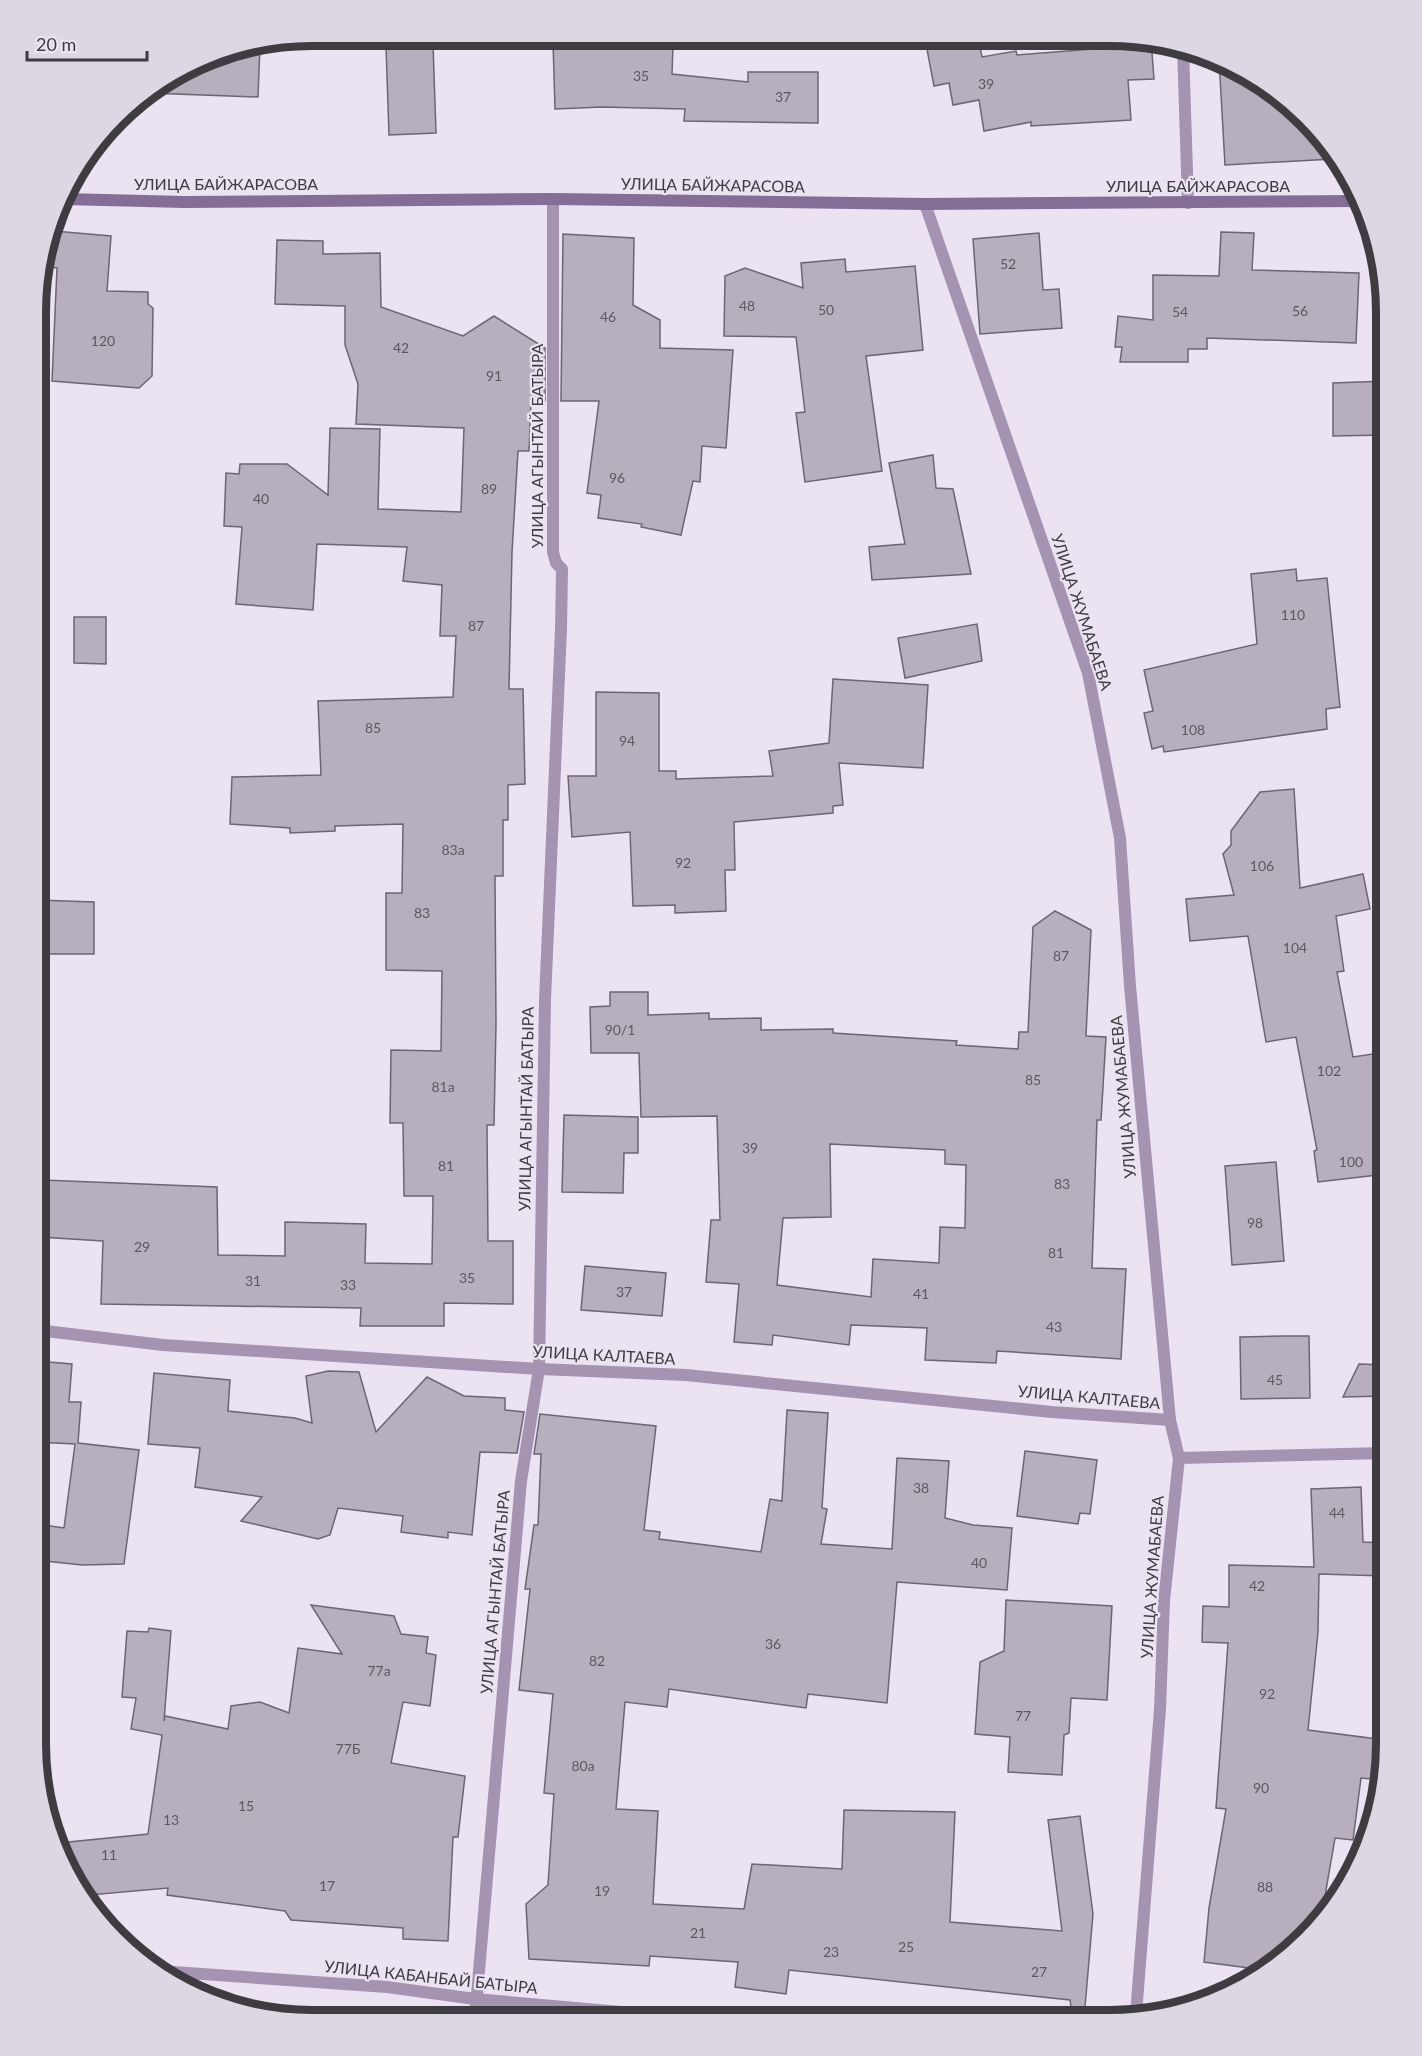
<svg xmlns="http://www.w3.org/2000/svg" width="1422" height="2056" font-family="Lato,sans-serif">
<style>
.building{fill:#b7afbd;stroke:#6c6572;stroke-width:1.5;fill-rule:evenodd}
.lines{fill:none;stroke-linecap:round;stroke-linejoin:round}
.street{stroke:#a594b1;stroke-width:12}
.secondary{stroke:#846d96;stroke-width:12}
.labels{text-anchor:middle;stroke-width:4.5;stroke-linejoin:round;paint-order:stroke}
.number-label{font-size:14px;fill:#5c5860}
.street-label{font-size:16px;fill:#3e3b41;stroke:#ebe3f1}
.rim{fill:none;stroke:#3e3b41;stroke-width:8}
</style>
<rect width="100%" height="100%" fill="#ebe3f1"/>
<g class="building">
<path d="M957 38H978L982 57 1016 51 1017 55 1105 48 1104 38H1146L1151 40 1154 79 1128 80 1131 120 1031 126V122L984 131 979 100 953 105 949 83 934 86 926 44Z"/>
<path d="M553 42 673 45 672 74 748 82V72H818V123L684 121 685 109 602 107 555 109Z"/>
<path d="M433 44 436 133 389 135 386 46Z"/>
<path d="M260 45 258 97 150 93 223 51Z"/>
<path d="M1219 59 1278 93 1332 159 1225 165Z"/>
<path d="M54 231 111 236 107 291 148 292V304L153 308 152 376 139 388 52 381 57 268 42 266Z"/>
<path d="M1221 232 1254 233 1252 270 1359 273 1356 343 1207 338V349H1188V362H1120L1122 347H1115L1118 316 1153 320V275L1219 276Z"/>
<path d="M1039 233 1043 290 1059 289 1062 328 980 334 973 239Z"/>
<path d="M563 234 634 238 633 305 660 320V348L733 350 726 448 702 446 700 482 693 481 681 535 641 527 642 524 598 518 601 495 587 493 599 401H561Z"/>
<path d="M277 240 323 241V254L380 253 381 307 463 336 494 316 545 348V401H531L529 451H518L512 552 509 689H523L525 784 508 785V820H503V876H495L496 1024 494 1125H487L488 1241H513V1304L444 1303V1326H360L361 1308 101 1304 103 1241 40 1237 43 1180 217 1187 218 1255 285 1256V1222L366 1224 365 1263 432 1264 433 1196H404L403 1123H390L391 1050 441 1051 442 971 386 970V893H402L403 824 335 826V831L290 833V828L230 824 232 777 321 775 318 701 453 697 456 636H440L442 585 403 581 407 547 317 544 313 610 236 604 242 527 224 526 226 473 239 474 240 464H287L328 495 330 428 380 429 378 509 461 512 464 428 356 424 358 384 345 345V306L275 304Z"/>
<path d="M845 259 846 272 915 266 923 350 866 356 882 471 805 482 796 413 805 412 796 337 724 336 725 276 745 268 803 288 801 263Z"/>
<path d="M1386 381V435L1333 436V383Z"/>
<path d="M933 455 936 488 953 489 971 574 872 580 869 547 905 544 889 463Z"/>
<path d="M1296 569 1297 581 1327 578 1340 707 1326 709 1327 729 1164 752 1163 746 1152 749 1144 713 1153 711 1144 670 1257 644 1251 574Z"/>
<path d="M74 617H106V664L74 663Z"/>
<path d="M977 624 982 661 905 678 898 638Z"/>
<path d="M833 679 928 685 923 768 839 763 843 805 833 806V813L734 822 735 870H725L726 911 675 913V905L633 906 630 832 572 837 568 776H596V692L659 693V771H676V779L773 776 769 751 829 743Z"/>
<path d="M1294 789 1300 888 1363 874 1370 909 1336 916 1344 971 1337 972 1353 1057 1386 1052V1174L1318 1182 1314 1151 1317 1150 1296 1037 1266 1042 1248 936 1190 941 1186 899 1234 895 1223 854 1231 845V831L1260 792Z"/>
<path d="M37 900 94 902V954H37Z"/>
<path d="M1055 911 1091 930 1086 1036 1106 1037 1101 1120H1097L1092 1268 1126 1269 1121 1359 997 1351 996 1363 925 1360 927 1328 851 1325 849 1345 773 1335 772 1345 734 1342 739 1284 706 1282 711 1220H720L717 1116 641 1117 639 1053H591L590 1007 610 1006V992H648V1015L709 1013V1019L761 1018V1030L833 1029V1033L957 1041 956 1045 1018 1049 1019 1032H1028L1033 927ZM830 1144 945 1150V1164L966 1165 965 1228 940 1227 939 1263 873 1259 871 1297 777 1285 783 1218 831 1217Z"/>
<path d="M564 1115 638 1117V1153H624L623 1193 562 1192Z"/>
<path d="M1276 1162 1284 1261 1232 1265 1225 1166Z"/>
<path d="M585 1266 666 1273 662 1316 581 1310Z"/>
<path d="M1283 1336H1309L1310 1398 1241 1399 1240 1337Z"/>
<path d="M37 1361 72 1364 69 1402H81L78 1443 139 1450 124 1564 82 1565 36 1560V1524L64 1528 75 1444 36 1442Z"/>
<path d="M1359 1364 1386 1365V1396L1343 1397Z"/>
<path d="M328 1371 359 1372 376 1432 427 1377 464 1396 505 1398V1410L524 1412 517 1453 480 1452 472 1535 448 1532V1538L401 1532 403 1516 338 1508 330 1535 318 1539 241 1521 262 1497 195 1487 200 1448 148 1444 154 1373 230 1380 228 1411 295 1418 312 1423 306 1376Z"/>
<path d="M787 1410 828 1413 822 1508 827 1509 821 1544 892 1549 897 1458 949 1461 945 1518 973 1525 1012 1528 1007 1590 897 1582 887 1703 808 1694 806 1708 669 1689 667 1707 625 1702 616 1809 658 1811 653 1904 744 1909 752 1864 842 1869 844 1810 955 1812 950 1922 1062 1931 1048 1820 1080 1816 1093 1914 1085 2007H1071L1070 2000 789 1970 786 1994 735 1987 738 1962 650 1956 649 1966 529 1959 526 1904 548 1885 554 1794 544 1793 553 1694 519 1690 530 1589H525L534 1525H538L541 1454H534L540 1414 656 1426 644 1530 660 1532 659 1539 761 1552 770 1499 782 1501Z"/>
<path d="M1025 1451 1097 1460 1090 1514 1080 1513 1078 1524 1017 1516Z"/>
<path d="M1361 1487 1363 1542 1385 1543V1576L1319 1574 1318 1632 1308 1730 1385 1740 1382 1780 1361 1778 1353 1840 1335 1838 1321 1919 1292 1952 1264 1970 1204 1962 1209 1908 1226 1809 1216 1808 1228 1643 1202 1642 1203 1606 1229 1607V1565L1314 1567 1311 1489Z"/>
<path d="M1006 1600 1112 1606 1107 1700 1071 1698 1069 1733 1064 1735 1062 1775 1008 1772 1010 1737 975 1734 980 1662 1004 1651Z"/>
<path d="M311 1605 394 1616 401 1634 428 1637 426 1653 436 1655 430 1706 403 1702 391 1763 465 1776 458 1837H453L448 1941 403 1939V1928L291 1920 285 1911 167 1895 168 1888 89 1895 64 1866 59 1843 148 1834 162 1735 131 1729 136 1698 122 1697 127 1631 148 1632 149 1628 171 1631 164 1721 165 1716 228 1729 231 1706 260 1702 289 1713 298 1648 342 1654Z"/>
</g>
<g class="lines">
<g class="street">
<path d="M1183 48 1188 203"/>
<path d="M925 204 1088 673 1120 838 1130 986 1170 1420 1179 1458 1164 1601 1160 1709 1136 2014"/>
<path d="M37 1330 163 1345 539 1369 686 1375 1052 1412 1170 1420"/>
<path d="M1179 1458 1386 1453"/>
<path d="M159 1971 387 1987 475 1999 700 2019"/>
<path d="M475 2018 521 1481 539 1369 545 1000 561 629 562 569 556 563 553 552V199"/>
</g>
<path class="secondary" d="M64 199 184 202 553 199 925 204 1360 201"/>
</g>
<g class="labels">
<g class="number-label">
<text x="641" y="81">35</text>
<text x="986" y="89">39</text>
<text x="783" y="102">37</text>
<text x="1008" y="269">52</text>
<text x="747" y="311">48</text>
<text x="826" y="315">50</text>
<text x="1300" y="316">56</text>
<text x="1180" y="317">54</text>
<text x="608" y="322">46</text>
<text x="103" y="346">120</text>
<text x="401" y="353">42</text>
<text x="494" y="381">91</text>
<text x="617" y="483">96</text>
<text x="489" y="494">89</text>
<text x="261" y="504">40</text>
<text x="1293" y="620">110</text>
<text x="476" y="631">87</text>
<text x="373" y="733">85</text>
<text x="1193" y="735">108</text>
<text x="627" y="746">94</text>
<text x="453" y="855">83а</text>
<text x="683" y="868">92</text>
<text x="1262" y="871">106</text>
<text x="422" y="918">83</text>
<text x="1295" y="953">104</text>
<text x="1061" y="961">87</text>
<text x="620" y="1035">90/1</text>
<text x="1329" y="1076">102</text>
<text x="1033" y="1085">85</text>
<text x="443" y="1092">81а</text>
<text x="750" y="1153">39</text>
<text x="1351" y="1167">100</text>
<text x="446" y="1171">81</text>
<text x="1062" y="1189">83</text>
<text x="1255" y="1228">98</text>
<text x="142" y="1252">29</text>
<text x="1056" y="1258">81</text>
<text x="467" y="1283">35</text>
<text x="253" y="1286">31</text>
<text x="348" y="1290">33</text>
<text x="624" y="1297">37</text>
<text x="921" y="1299">41</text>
<text x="1054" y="1332">43</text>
<text x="1275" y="1385">45</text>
<text x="921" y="1493">38</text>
<text x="1337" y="1518">44</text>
<text x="979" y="1568">40</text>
<text x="1257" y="1591">42</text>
<text x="773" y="1649">36</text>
<text x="597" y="1666">82</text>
<text x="379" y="1676">77а</text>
<text x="1267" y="1699">92</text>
<text x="1023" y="1721">77</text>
<text x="348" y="1754">77Б</text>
<text x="583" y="1771">80а</text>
<text x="1261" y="1793">90</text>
<text x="246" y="1811">15</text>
<text x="171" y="1825">13</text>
<text x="109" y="1860">11</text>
<text x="327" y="1891">17</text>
<text x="1265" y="1892">88</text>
<text x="602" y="1896">19</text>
<text x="698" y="1938">21</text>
<text x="906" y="1952">25</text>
<text x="831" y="1957">23</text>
<text x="1039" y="1977">27</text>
</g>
<g class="street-label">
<text x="226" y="190">УЛИЦА БАЙЖАРАСОВА</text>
<text transform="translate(713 185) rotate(1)" y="6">УЛИЦА БАЙЖАРАСОВА</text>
<text x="1198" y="192">УЛИЦА БАЙЖАРАСОВА</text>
<text transform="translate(537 446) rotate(-90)" y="6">УЛИЦА АГЫНТАЙ БАТЫРА</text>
<text transform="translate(1082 612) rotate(72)" y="6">УЛИЦА ЖУМАБАЕВА</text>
<text transform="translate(1123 1097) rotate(-95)" y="6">УЛИЦА ЖУМАБАЕВА</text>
<text transform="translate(526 1109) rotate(-89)" y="6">УЛИЦА АГЫНТАЙ БАТЫРА</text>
<text transform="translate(604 1355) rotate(3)" y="6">УЛИЦА КАЛТАЕВА</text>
<text transform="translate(1089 1397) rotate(5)" y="6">УЛИЦА КАЛТАЕВА</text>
<text transform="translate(1152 1577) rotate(-86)" y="6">УЛИЦА ЖУМАБАЕВА</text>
<text transform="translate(495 1592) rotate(-85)" y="6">УЛИЦА АГЫНТАЙ БАТЫРА</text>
<text transform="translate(431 1977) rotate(6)" y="6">УЛИЦА КАБАНБАЙ БАТЫРА</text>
</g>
</g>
<path d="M0 0H1422V2056H0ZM312 46H1110A266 266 0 0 1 1376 312V1744A266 266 0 0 1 1110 2010H312A266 266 0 0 1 46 1744V312A266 266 0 0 1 312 46Z" fill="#ddd6e3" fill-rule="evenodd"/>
<path class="rim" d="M312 46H1110A266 266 0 0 1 1376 312V1744A266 266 0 0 1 1110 2010H312A266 266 0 0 1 46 1744V312A266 266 0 0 1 312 46Z"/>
<path d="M27 51v9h120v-9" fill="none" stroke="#3e3b41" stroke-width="3"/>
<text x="36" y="51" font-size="18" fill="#3e3b41" stroke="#ebe3f1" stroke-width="4.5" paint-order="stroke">20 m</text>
</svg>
